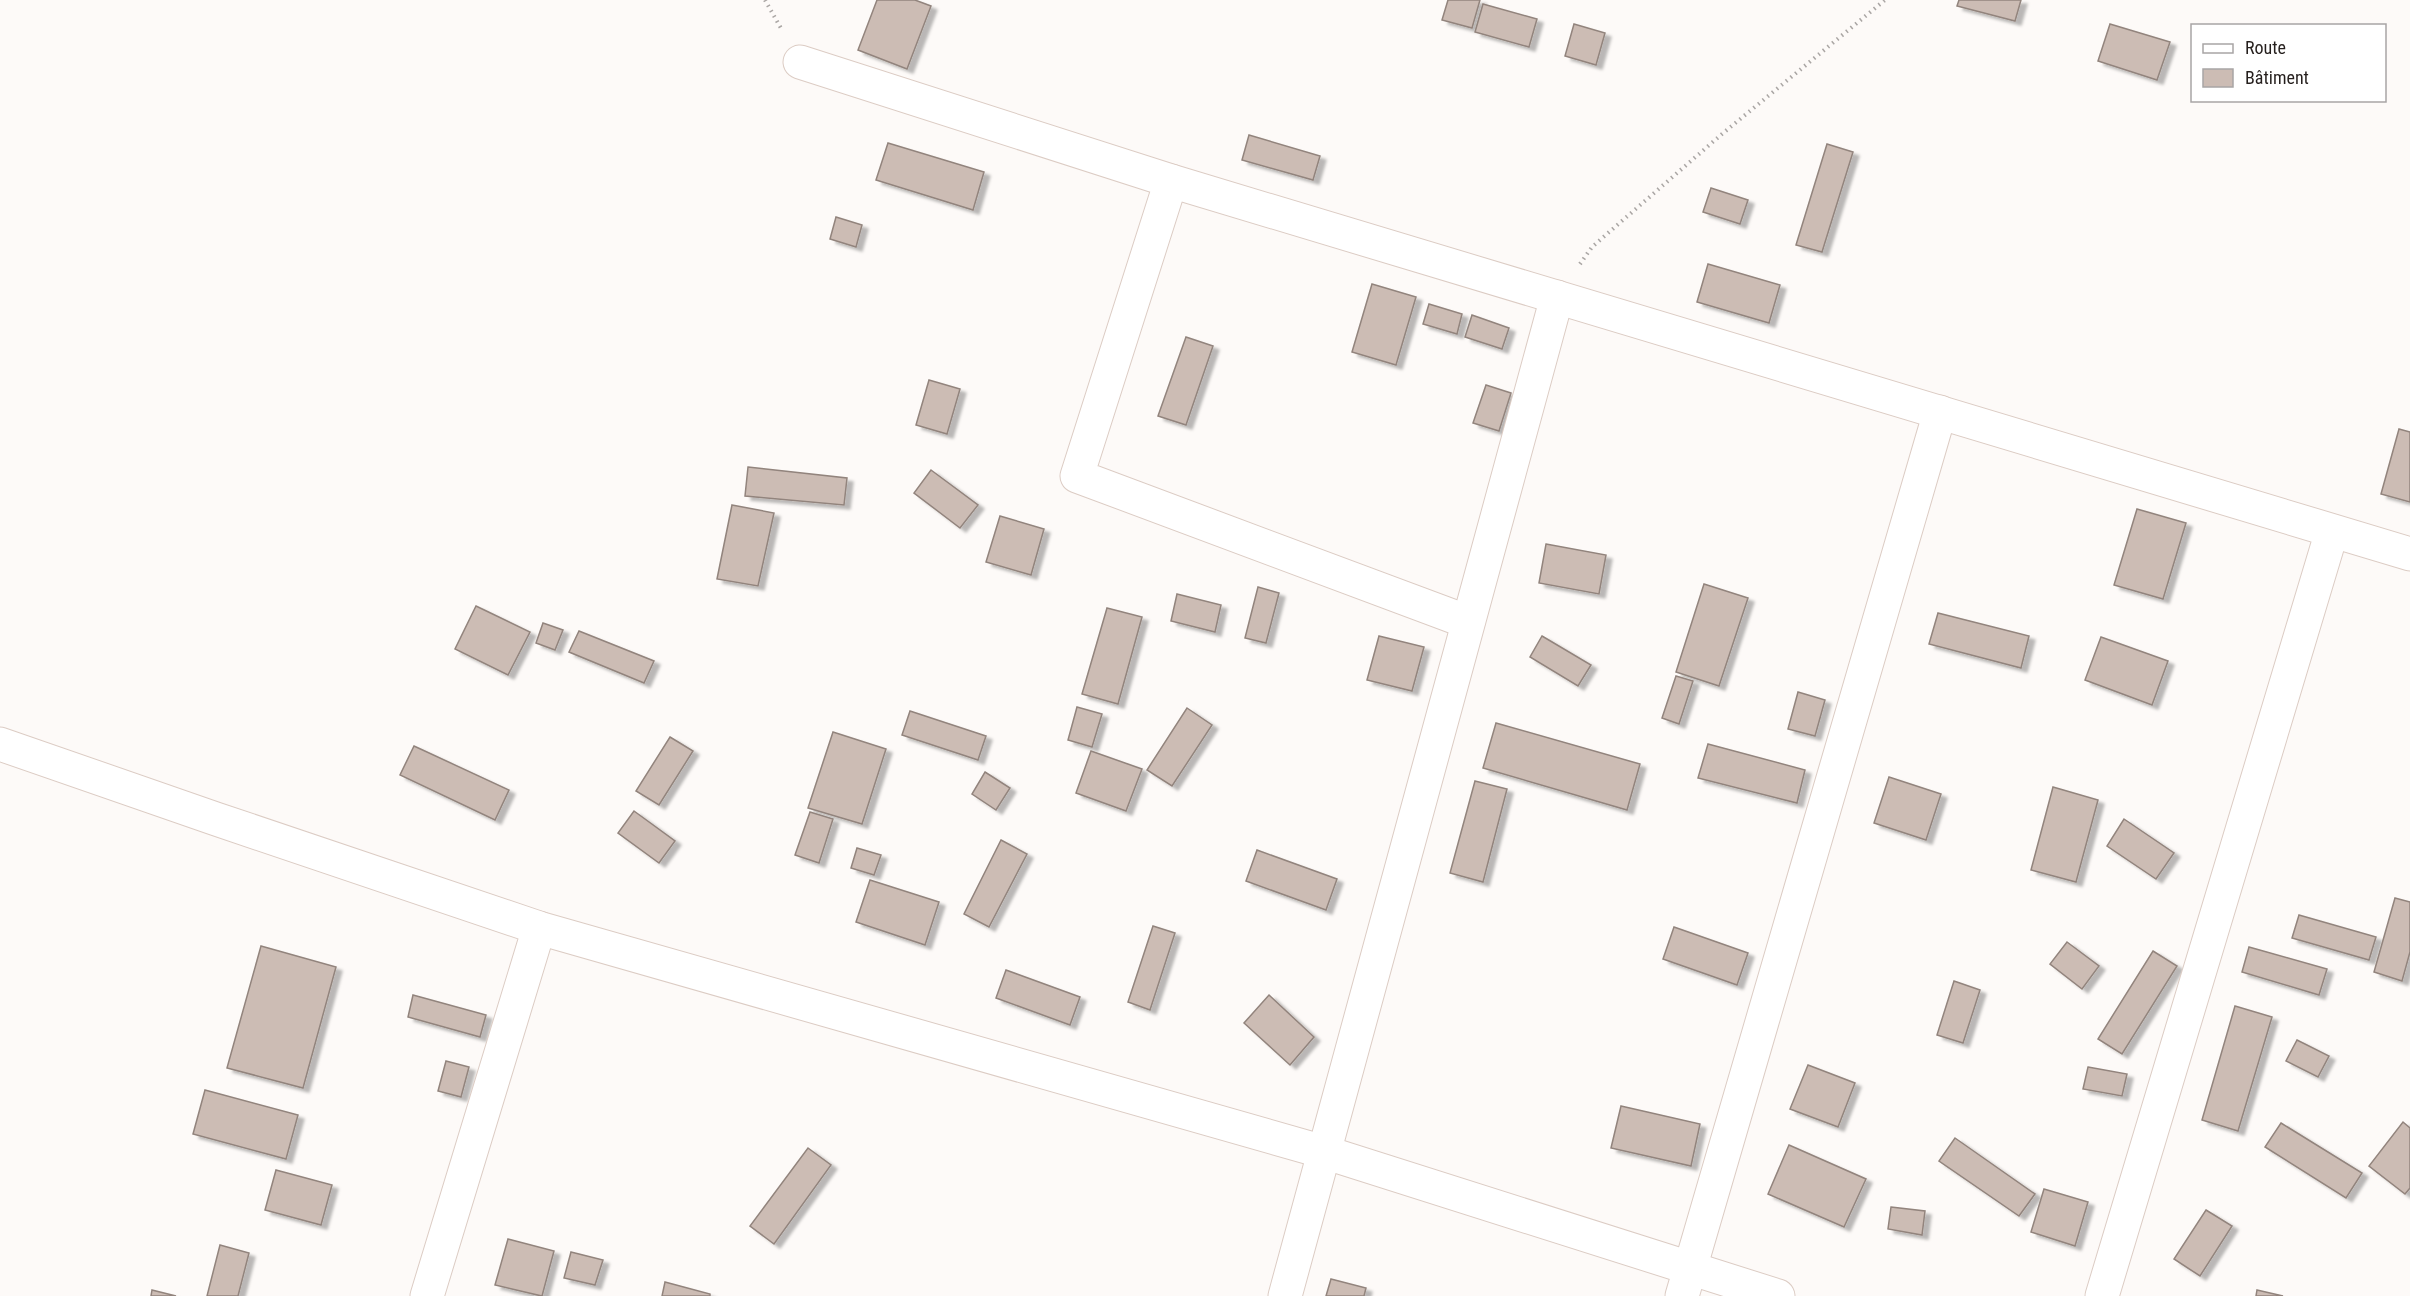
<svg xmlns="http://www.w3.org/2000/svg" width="2410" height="1296" font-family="'Roboto Condensed',sans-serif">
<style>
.building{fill:#ccbcb4;stroke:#92847d;stroke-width:1.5;filter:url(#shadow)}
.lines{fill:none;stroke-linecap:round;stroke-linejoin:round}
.minor-casing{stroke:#dcccc4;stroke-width:35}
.primary-casing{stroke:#dcccc4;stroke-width:35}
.path{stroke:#aaa6a4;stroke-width:4;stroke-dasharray:1.5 4.5;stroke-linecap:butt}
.minor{stroke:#fff;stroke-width:33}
.primary{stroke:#fff;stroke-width:33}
</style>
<defs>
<filter id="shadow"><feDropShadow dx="6" dy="4" stdDeviation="1.5" flood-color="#0004"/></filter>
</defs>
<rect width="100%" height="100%" fill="#fdfaf8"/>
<g class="building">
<path d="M877 0H915L931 6 907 69 858 50Z"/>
<path d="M1448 0H1480L1472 28 1442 20Z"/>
<path d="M1959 0H2021L2015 21 1957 6Z"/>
<path d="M1483 4 1537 19 1529 47 1475 32Z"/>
<path d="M1574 24 1605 33 1596 65 1565 56Z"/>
<path d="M2110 24 2170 42 2157 80 2098 61Z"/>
<path d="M1249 135 1320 156 1313 180 1242 160Z"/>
<path d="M888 143 984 172 973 210 876 180Z"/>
<path d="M1827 144 1853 152 1822 252 1796 245Z"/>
<path d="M1711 188 1748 200 1740 224 1703 212Z"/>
<path d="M836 217 862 225 856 247 830 239Z"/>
<path d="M1708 264 1780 285 1769 323 1697 302Z"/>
<path d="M1372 284 1416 297 1396 365 1352 352Z"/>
<path d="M1429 304 1462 314 1457 334 1423 324Z"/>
<path d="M1472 315 1509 328 1502 349 1465 337Z"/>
<path d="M1186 337 1213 346 1186 425 1158 416Z"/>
<path d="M929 380 960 389 947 434 916 425Z"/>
<path d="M1486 385 1511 393 1499 431 1473 423Z"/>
<path d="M2399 429 2410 432V502L2381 494Z"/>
<path d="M748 467 847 478 844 505 745 496Z"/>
<path d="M931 470 978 505 960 528 914 493Z"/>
<path d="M732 505 774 513 758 586 717 579Z"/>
<path d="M2137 509 2186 523 2163 599 2114 585Z"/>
<path d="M1000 516 1044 529 1031 575 986 562Z"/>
<path d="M1546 544 1606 555 1599 594 1539 583Z"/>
<path d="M1704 584 1748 598 1719 686 1676 672Z"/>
<path d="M1258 587 1279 593 1266 643 1245 638Z"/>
<path d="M1177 594 1221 605 1215 632 1171 621Z"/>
<path d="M476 606 530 632 508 675 455 649Z"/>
<path d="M1107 608 1142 617 1118 704 1082 694Z"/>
<path d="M1938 613 2029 636 2021 668 1929 644Z"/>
<path d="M543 623 563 630 555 650 536 643Z"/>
<path d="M579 631 654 661 644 683 569 652Z"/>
<path d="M1379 636 1424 647 1412 691 1367 680Z"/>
<path d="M1542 636 1591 665 1578 686 1530 657Z"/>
<path d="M2101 637 2168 661 2152 705 2085 680Z"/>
<path d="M1676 676 1693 681 1679 724 1662 718Z"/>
<path d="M1798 692 1825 700 1815 736 1788 729Z"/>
<path d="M1077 707 1102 714 1092 747 1068 740Z"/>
<path d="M1187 708 1212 725 1172 786 1147 770Z"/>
<path d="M910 711 986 736 978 760 902 735Z"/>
<path d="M1496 723 1640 764 1627 810 1483 768Z"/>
<path d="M833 732 886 749 862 824 808 808Z"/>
<path d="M670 737 693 751 659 805 636 791Z"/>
<path d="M1708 744 1805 770 1797 803 1698 778Z"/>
<path d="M414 746 509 790 495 820 400 775Z"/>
<path d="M1091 751 1142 769 1126 811 1076 793Z"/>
<path d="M985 772 1010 788 996 810 972 794Z"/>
<path d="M1889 777 1941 794 1926 840 1874 823Z"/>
<path d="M1475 781 1507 789 1483 882 1450 873Z"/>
<path d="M2053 787 2098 800 2076 882 2031 870Z"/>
<path d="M634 811 675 841 659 863 618 833Z"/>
<path d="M810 812 833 819 819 863 795 855Z"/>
<path d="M2124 819 2174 853 2156 879 2107 846Z"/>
<path d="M1001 840 1027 854 989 927 964 914Z"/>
<path d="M857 848 881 855 874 875 851 868Z"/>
<path d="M1257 850 1337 879 1326 910 1246 881Z"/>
<path d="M870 880 939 902 925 945 856 922Z"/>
<path d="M2395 898 2410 902V952L2402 981 2374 972Z"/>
<path d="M2299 915 2376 937 2369 960 2292 938Z"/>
<path d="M1153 926 1175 933 1150 1010 1128 1002Z"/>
<path d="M1674 927 1748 953 1737 985 1663 959Z"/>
<path d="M2067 942 2099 966 2082 989 2050 964Z"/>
<path d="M261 946 336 967 303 1088 227 1068Z"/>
<path d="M2249 947 2327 969 2319 995 2242 972Z"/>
<path d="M2153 951 2177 966 2122 1054 2098 1039Z"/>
<path d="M1006 970 1080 997 1070 1025 996 998Z"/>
<path d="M1954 981 1980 990 1963 1043 1937 1035Z"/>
<path d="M413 995 486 1015 480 1037 408 1017Z"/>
<path d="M1269 995 1314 1037 1290 1065 1244 1023Z"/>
<path d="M2235 1006 2272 1017 2238 1131 2202 1120Z"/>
<path d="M2297 1040 2329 1056 2318 1077 2286 1061Z"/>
<path d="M446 1061 469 1067 461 1097 438 1091Z"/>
<path d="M1808 1065 1855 1083 1838 1127 1790 1109Z"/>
<path d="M2088 1067 2127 1074 2122 1096 2083 1089Z"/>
<path d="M205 1090 298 1115 286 1159 193 1134Z"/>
<path d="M1621 1106 1700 1124 1691 1166 1611 1148Z"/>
<path d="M2403 1122 2410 1128V1188L2405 1194 2369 1166Z"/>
<path d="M2281 1123 2362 1173 2346 1198 2265 1147Z"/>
<path d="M1955 1138 2035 1194 2019 1216 1939 1161Z"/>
<path d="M1789 1145 1866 1179 1844 1227 1768 1194Z"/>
<path d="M808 1148 831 1165 774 1244 750 1226Z"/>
<path d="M276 1170 332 1185 321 1225 265 1210Z"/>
<path d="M2044 1189 2088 1202 2075 1246 2031 1232Z"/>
<path d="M1891 1207 1925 1211 1922 1235 1888 1229Z"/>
<path d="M2206 1210 2232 1226 2200 1276 2174 1259Z"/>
<path d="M508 1239 554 1251 542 1296 495 1285Z"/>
<path d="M220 1245 249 1253 238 1296H207Z"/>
<path d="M571 1252 603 1260 595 1285 564 1278Z"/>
<path d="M1331 1279 1366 1288 1364 1296H1326Z"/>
<path d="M665 1282 710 1294V1296H662Z"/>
<path d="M152 1290 176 1296H151Z"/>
<path d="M2257 1290 2283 1296H2256Z"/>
</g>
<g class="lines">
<g class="minor-casing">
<g id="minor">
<path d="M800 62 1171 181 2410 554"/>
<path d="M1171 181 1077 476 1468 622"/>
<path d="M427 1296 539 928"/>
<path d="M1285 1296 1557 297"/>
<path d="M1682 1296 1940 412"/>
<path d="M2102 1296 2332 531"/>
</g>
</g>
<g class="primary-casing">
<path id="primary" d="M0 744 216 819 539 928 1324 1152 1778 1296"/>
</g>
<g class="path">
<path d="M765 0 782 30"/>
<path d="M1580 264 1592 247 1722 134 1885 0"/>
</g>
<use href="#minor" class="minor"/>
<use href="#primary" class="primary"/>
</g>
<rect x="2191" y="24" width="195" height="78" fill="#ffffff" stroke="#a8a5a5" stroke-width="1.5"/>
<rect x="2203" y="44" width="30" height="9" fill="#ffffff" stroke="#a8a5a5" stroke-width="1.5"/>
<text x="2245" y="54" font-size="18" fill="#251f1d">Route</text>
<rect x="2203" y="69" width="30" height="18" fill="#ccbcb4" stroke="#a8a5a5" stroke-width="1.5"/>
<text x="2245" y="84" font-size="18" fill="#251f1d">Bâtiment</text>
</svg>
